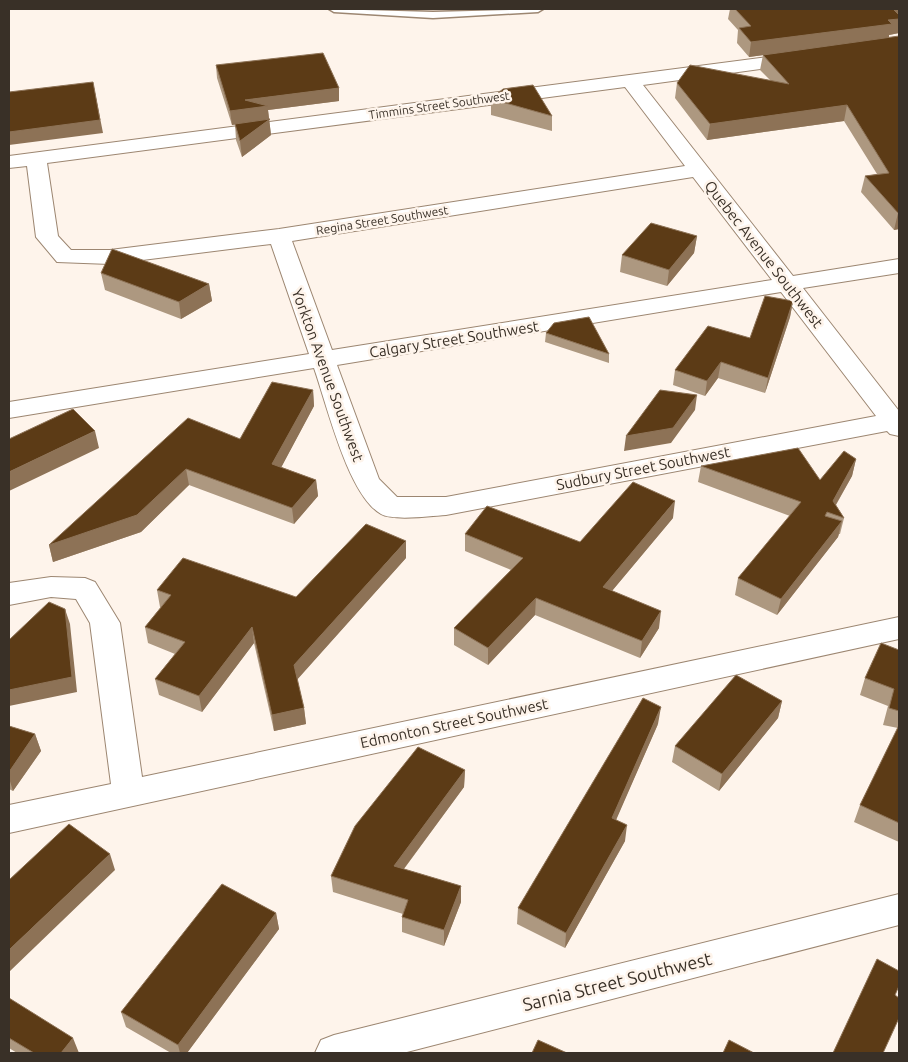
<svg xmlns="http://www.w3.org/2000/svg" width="908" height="1062" font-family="Ubuntu,sans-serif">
<rect width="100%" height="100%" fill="#fef4eb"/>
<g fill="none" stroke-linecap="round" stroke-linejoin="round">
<g stroke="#9c8671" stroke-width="3">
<path id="service" d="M329,9L433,12L543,9L538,12L433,18L334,12Z"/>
</g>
<g stroke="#9c8671" stroke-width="2">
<path id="minor" d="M798,53L805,55L807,59L805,63L643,85L793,276L899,259V273L803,288L899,411V436L890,434L887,431L446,515C431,516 393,521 381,514C348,495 327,405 314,368L9,418V402L309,354L271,244L110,264L57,262L36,237L27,166L9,168V156ZM625,87L685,166L279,229L110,250H71L58,236L47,163ZM693,177L772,280L332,350L292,241ZM781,292L876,416L446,497H397L379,479L337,365Z
M51,577L85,578L95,582L120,623L142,777L899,617V639L9,833V805L111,784L90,623L76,599L51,597L9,605V583Z
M899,894V925L403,1053H315L321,1040L334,1035Z"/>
</g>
<use href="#service" fill="#fff" fill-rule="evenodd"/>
<use href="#minor" fill="#fff" fill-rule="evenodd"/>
</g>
<path fill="#ad9880" d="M730,9H899V33L889,35V37L899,229L894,230L861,192L865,176L877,174L844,121L707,140L675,98L677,83L770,80L760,70L763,55L749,57L737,43L738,30L728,19Z
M216,65L339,88V101L268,110L271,135L242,157L236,140L235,124L232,125L217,78Z
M491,99L552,116V131L491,115Z
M697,236L694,253L667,286L620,272L622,255Z
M101,273L209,284L212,301L181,319L105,290Z
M793,301L790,317L765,393L718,378L705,396L673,385L675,370L750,338Z
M546,333L609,354V363L545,342Z
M313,390L314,406L281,467L316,480L318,496L294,524L189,485L141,532L53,562L49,545L240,439Z
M856,459L852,476L836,505L844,518L840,534H839L838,537L777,615L735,595L738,578L790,516L698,482L701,466L820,480Z
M673,518L612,591L659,628L640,658L535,615L488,665L454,645V628L511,570L465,551V534L580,542Z
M406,558L297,679L304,708L306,724L274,731L254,643L202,712L159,695L155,679L175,654L148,643L145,627L161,607H160L157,590L296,597Z
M899,650V842L854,822L860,805L898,728L883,725L888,706L860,695L865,678Z
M782,701L778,718L719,791L672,762L675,746Z
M658,724L616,819L625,841L565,948L517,924L518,908Z
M9,726L35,734L41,751L13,791L9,789Z
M465,770L464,787L404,869L461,886V902L444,946L402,932V917L403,914L333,892L331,876Z
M276,913L279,929L187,1053H171L126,1027L121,1012Z
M9,998L79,1053H17L9,1048Z"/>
<path fill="#8d7256" d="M893,9H899V33L889,35V38L749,57L751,42Z
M93,82L103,133L9,145V132Z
M339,88V101L268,110L271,135L242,157L240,141L269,120L232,125L230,111L245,100Z
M847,105L844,121L707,140L710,124Z
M898,213H899V229L894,230Z
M697,236L694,253L667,286L669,270Z
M209,284L212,301L181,319L179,302Z
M793,301L790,317L765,393L768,378Z
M721,362L718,378L705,396L707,381Z
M313,390L314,406L274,481L272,464Z
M697,395L695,410L671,443L624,451L626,436Z
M95,431L99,448L9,491V472Z
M856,459L852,476L831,513L833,501Z
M186,469L189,485L141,532L53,562L49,545Z
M316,480L318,496L294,524L292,508Z
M675,501L673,518L601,604L603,587Z
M842,521L838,537L777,615L781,599Z
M406,541V558L296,681L294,665Z
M536,598L535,615L488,665V648Z
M65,609L70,624L77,692L9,706V690Z
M661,611L659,628L640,658L642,641Z
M252,627L254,643L202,712L199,696Z
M782,701L778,718L719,791L722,774Z
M661,707L658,724L610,834L612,818Z
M304,708L306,724L274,731L272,715Z
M35,734L41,751L13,791L9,778V772Z
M465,770L464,787L394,882V866Z
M627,825L625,841L565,948L566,933Z
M110,854L115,870L9,972V950Z
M461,886V902L444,946V930Z
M276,913L279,929L187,1053H180L178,1045Z
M73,1038L79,1053H61Z"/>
<path fill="#5c3b16" stroke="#8d7256" d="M735,9H893L899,15V19L888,20L892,24L751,42L739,28L751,26Z
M899,36V213H898L865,176L889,173L847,105L710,124L677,83L690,65L789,84L763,55Z
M323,53L339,88L245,100L268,106L230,111L216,65Z
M93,82L100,120L9,132V92Z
M533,85L552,116L491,99L503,89Z
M270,119L240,141L235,124Z
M651,223L697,236L669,270L622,255Z
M112,249L209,284L179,302L101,273Z
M765,296L793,301L768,378L721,362L707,381L675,370L708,326L750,338Z
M589,317L609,354L546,333L554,323Z
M272,382L313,390L272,464L316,480L292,508L186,469L137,515L49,545L188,418L240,439Z
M660,390L697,395L673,428L626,436Z
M73,409L95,431L9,472V439Z
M798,448L820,480L844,451L856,459L833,501L844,518L827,512L825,516L842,521L781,599L738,578L801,502L701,466Z
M633,482L675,501L603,587L661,611L642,641L536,598L488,648L454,628L523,558L465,534L487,506L580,542Z
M366,524L406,541L294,665L304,708L272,715L252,627L199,696L155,679L185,642L145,627L171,595L157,590L183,558L296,597Z
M49,602L65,609L72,677L9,690V640Z
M881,643L899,650V711L889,708L894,689L865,678Z
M736,675L782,701L722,774L675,746Z
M643,698L661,707L612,818L627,825L566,933L518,908Z
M899,725V823L860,805Z
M9,726L35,734L9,772Z
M418,747L465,770L394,866L461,886L444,930L402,917L408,900L331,876L355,826Z
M69,824L110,854L9,950V880Z
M222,884L276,913L178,1045L121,1012Z
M877,959L899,971V986L895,995L899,998V1018L883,1053H833Z
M9,998L73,1038L61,1053H34L9,1038Z
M538,1040L567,1053H532Z
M729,1040L754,1053H723Z"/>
<g text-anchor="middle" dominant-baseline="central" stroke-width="5" stroke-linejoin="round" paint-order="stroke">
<g font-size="12" fill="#393027" stroke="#fef4eb">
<text transform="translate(439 105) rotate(-8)">Timmins Street Southwest</text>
<text transform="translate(382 220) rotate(-9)">Regina Street Southwest</text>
</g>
<g font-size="15" fill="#393027" stroke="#fef4eb">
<text transform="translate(764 254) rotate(52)">Quebec Avenue Southwest</text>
<text transform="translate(454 339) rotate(-9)">Calgary Street Southwest</text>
<text transform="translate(328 375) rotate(70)">Yorkton Avenue Southwest</text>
<text transform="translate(643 468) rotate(-11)">Sudbury Street Southwest</text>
<text transform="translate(454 723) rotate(-12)">Edmonton Street Southwest</text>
</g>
<g font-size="18" fill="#393027" stroke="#fef4eb">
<text transform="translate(617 981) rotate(-14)">Sarnia Street Southwest</text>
</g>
</g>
<rect width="908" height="1062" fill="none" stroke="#393027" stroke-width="20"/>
</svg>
